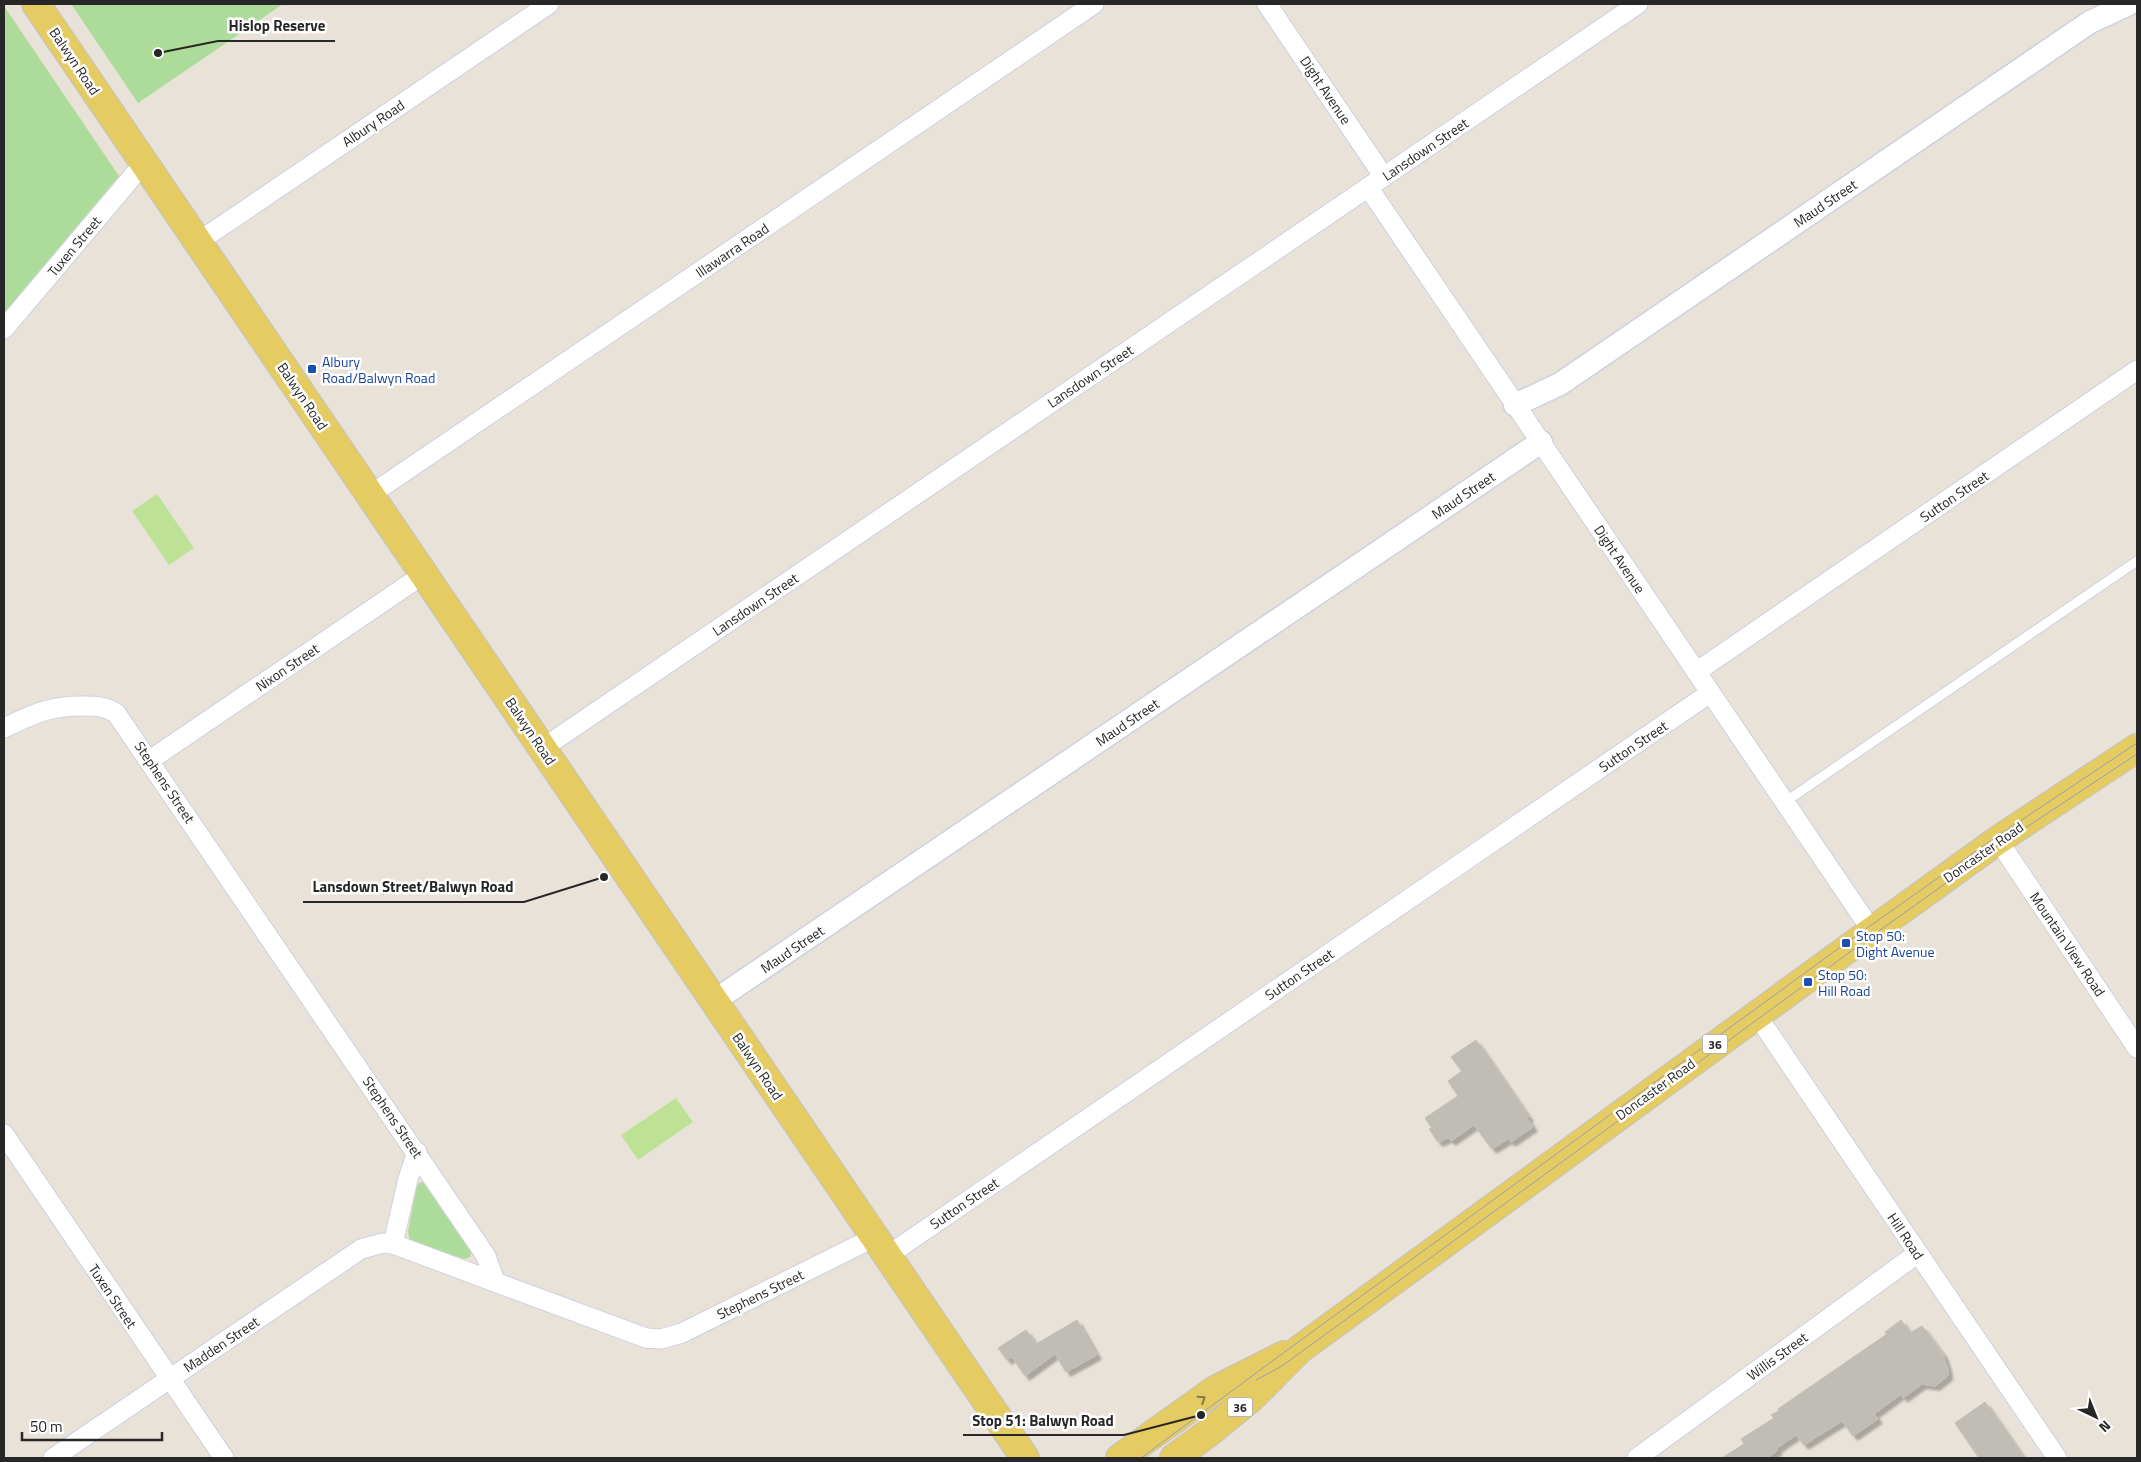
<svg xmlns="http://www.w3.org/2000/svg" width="2141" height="1462" font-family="'Titillium Web',sans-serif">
<defs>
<filter id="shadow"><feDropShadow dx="4.5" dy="4.5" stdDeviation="1" flood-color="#0004"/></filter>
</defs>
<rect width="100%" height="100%" fill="#e8e2d9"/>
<path fill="#addb99" d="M71,4H283L138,103Z
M4,6L119,176L4,313Z
M425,1182L472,1250L470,1257L464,1259L410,1240L408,1232L416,1189L419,1183Z"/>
<path fill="#bee295" d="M157,494L194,548L169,565L132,511Z
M676,1098L693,1122L638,1160L621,1135Z"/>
<path fill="#c0bcb6" stroke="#c3beb3" filter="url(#shadow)" d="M1476,1040L1529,1117L1527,1118L1533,1127L1511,1142L1508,1139L1492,1149L1474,1125L1451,1141L1448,1138L1438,1142L1429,1129L1432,1128L1425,1118L1458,1096L1448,1081L1462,1071L1451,1057Z
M1077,1320L1097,1355L1066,1372L1055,1354L1025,1376L1012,1357L1007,1360L998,1348L1026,1330L1036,1344Z
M1901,1320L1910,1333L1922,1326L1943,1354L1948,1370V1376L1935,1386L1922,1384L1903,1398L1901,1394L1874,1414L1878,1419L1853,1436L1842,1421L1804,1445L1796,1435L1777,1448V1451L1767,1458H1722L1744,1444L1741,1439L1774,1418L1771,1415L1779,1411L1778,1409L1887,1334L1885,1332Z
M1985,1402L2024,1458H1979L1955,1423Z"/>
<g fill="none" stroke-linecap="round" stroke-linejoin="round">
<g stroke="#ced1df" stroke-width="11">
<path id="service" d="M1785,802L2137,561"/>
</g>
<g stroke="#ced1df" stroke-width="21">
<path id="minor" d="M1267,4L1384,177
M1368,187L1872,931
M198,242L549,4
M4,329L144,163
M370,495L1094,4
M1696,672L2137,370
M4,728C33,714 49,706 82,706C95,706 105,706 116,713L486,1256L495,1282L646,1338L661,1339L682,1333L875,1237
M543,748L1638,4
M150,760L424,574
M1998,840L2137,1048
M1756,1014L2057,1458
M4,1134L224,1458
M393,1244L408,1179L417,1152
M887,1256L1710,693
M53,1458L361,1249L383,1243L393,1244L495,1282
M1637,1458L1918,1253"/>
</g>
<g stroke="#ced1df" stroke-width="25">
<path id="tertiary" d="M1515,405L1560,384L2090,22L2129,4
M714,1001L1541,442"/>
</g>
<g stroke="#c3c3c3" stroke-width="30">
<path id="primary" d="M36,4L1025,1458
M1120,1458L1215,1390L1284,1355
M1174,1458L1211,1431L1251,1398L1300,1349L1872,931L1998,840L2137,748"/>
</g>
<use href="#service" stroke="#fff" stroke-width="9"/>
<use href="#minor" stroke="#fff" stroke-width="19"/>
<use href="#tertiary" stroke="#fff" stroke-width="22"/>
<use href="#primary" stroke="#e4cb62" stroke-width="28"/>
<path stroke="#9c9eb0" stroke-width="1" d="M1256,1380L1282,1366L1876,933L2001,844L2137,754
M1141,1458L1290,1348L1846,943L1996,837L2137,743"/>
</g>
<defs><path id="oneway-chevron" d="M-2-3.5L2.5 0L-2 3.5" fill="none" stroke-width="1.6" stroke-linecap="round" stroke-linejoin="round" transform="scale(1.25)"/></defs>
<use stroke="#867944" href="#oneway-chevron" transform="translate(1202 1399) rotate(-33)"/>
<g fill="#1a4fb4" stroke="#fff" stroke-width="2">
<rect x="307" y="364" width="10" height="10" rx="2.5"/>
<rect x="1841" y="938" width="10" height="10" rx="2.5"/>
<rect x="1803" y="977" width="10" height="10" rx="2.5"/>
</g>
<g text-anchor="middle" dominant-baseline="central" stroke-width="5" stroke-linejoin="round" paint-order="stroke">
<g fill="#fff" stroke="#686868" stroke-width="1">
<rect x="1702.5" y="1034.5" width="25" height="19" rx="4"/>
<rect x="1227.5" y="1397.5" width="25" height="19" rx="4"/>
</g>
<g font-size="12" font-weight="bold" fill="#272727">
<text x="1715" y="1044">36</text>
<text x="1240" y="1407">36</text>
</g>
<g font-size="14" fill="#272727" stroke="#fff">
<text transform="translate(75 61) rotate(56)">Balwyn Road</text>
<text transform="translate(1326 90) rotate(56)">Dight Avenue</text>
<text transform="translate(373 123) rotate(-34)">Albury Road</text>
<text transform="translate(1425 149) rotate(-34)">Lansdown Street</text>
<text transform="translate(1825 203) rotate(-34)">Maud Street</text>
<text transform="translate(74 246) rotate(-50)">Tuxen Street</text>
<text transform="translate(732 250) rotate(-34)">Illawarra Road</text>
<text transform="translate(1090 376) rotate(-34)">Lansdown Street</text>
<text transform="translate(303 396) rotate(56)">Balwyn Road</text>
<text transform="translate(1463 495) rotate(-34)">Maud Street</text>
<text transform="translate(1954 496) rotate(-34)">Sutton Street</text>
<text transform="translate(1620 559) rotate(56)">Dight Avenue</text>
<text transform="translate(755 604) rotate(-34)">Lansdown Street</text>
<text transform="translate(287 667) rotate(-34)">Nixon Street</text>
<text transform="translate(1127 722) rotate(-34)">Maud Street</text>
<text transform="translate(531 731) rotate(56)">Balwyn Road</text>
<text transform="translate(1633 746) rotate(-34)">Sutton Street</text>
<text transform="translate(165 782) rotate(56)">Stephens Street</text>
<text transform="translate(1983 852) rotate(-35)">Doncaster Road</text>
<text transform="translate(2068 944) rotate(56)">Mountain View Road</text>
<text transform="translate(792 949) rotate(-34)">Maud Street</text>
<text transform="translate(1299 974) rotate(-34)">Sutton Street</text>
<text transform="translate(758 1066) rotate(56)">Balwyn Road</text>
<text transform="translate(1655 1089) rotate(-36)">Doncaster Road</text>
<text transform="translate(393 1117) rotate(56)">Stephens Street</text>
<text transform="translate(964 1203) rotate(-34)">Sutton Street</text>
<text transform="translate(1906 1236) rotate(56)">Hill Road</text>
<text transform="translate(760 1294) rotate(-26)">Stephens Street</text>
<text transform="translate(113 1296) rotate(56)">Tuxen Street</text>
<text transform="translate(221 1344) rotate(-34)">Madden Street</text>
<text transform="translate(1777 1356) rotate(-36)">Willis Street</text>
</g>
<g font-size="14" fill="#164399" stroke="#fff" text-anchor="start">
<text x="322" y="361">Albury<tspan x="322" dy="16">Road/Balwyn Road</tspan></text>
<text x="1856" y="935">Stop 50:<tspan x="1856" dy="16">Dight Avenue</tspan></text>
<text x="1818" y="974">Stop 50:<tspan x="1818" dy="16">Hill Road</tspan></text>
</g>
</g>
<path fill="none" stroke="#272727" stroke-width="2" d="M158 53L218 41H335M604 877L524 902H303M1201 1415L1124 1435H963"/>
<g fill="#272727" stroke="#fff" stroke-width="2">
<circle cx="158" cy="53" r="5"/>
<circle cx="604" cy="877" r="5"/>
<circle cx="1201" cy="1415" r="5"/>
</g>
<g font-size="15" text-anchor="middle" font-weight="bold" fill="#272727" stroke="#fff" stroke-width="5" stroke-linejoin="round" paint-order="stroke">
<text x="277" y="31">Hislop Reserve</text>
<text x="413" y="892">Lansdown Street/Balwyn Road</text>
<text x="1043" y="1426">Stop 51: Balwyn Road</text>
</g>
<rect width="2141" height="1462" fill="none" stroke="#272727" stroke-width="10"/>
<g transform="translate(2096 1417) rotate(137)" stroke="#ffffff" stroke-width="4" paint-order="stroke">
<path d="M0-4L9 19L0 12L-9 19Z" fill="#272727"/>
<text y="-8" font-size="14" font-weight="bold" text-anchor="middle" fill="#272727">N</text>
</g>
<path d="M22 1432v8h140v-8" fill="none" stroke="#272727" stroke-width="2.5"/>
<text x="30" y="1432" font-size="15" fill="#272727" stroke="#ffffff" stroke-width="4" paint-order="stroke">50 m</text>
</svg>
